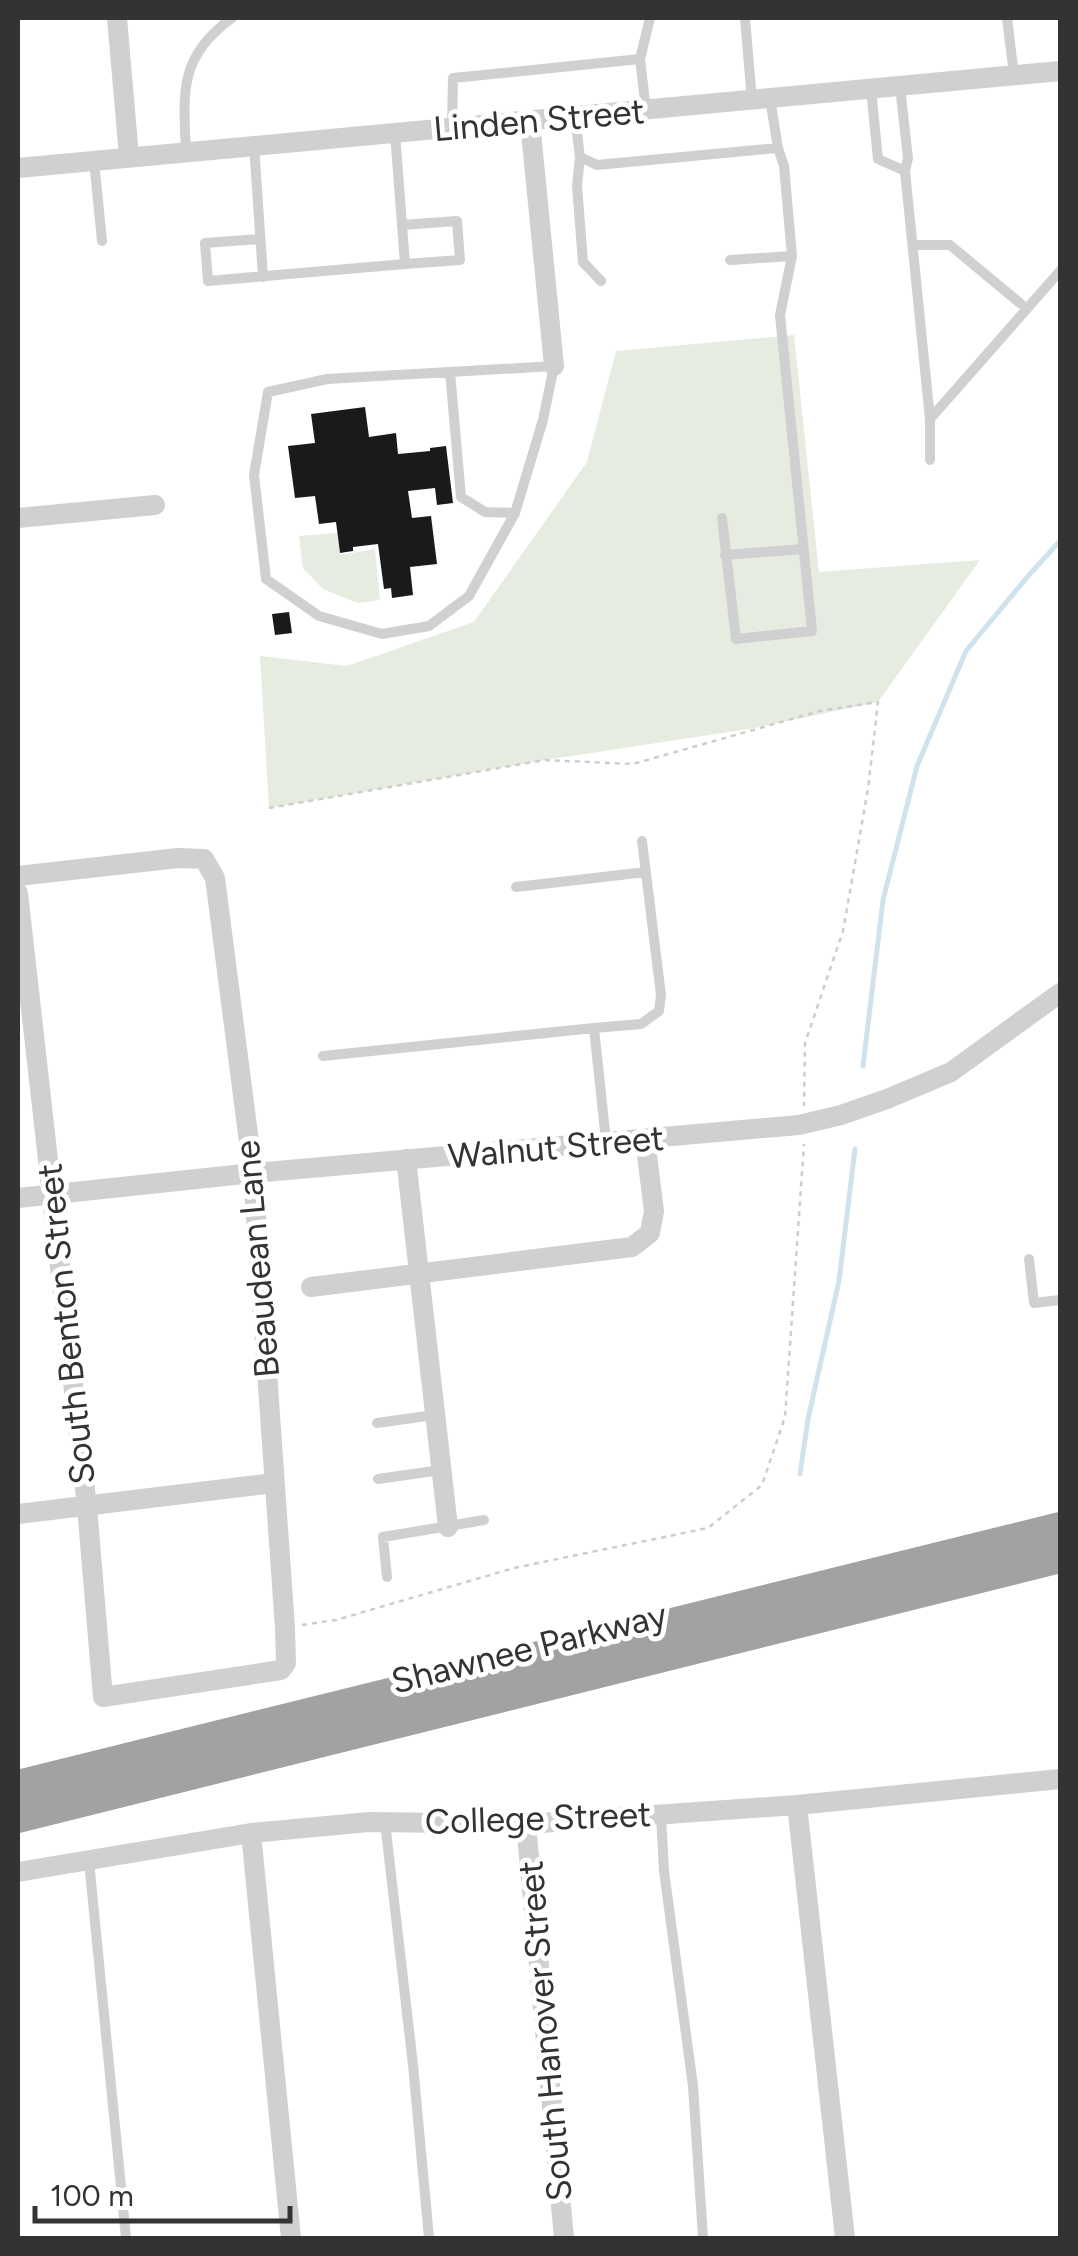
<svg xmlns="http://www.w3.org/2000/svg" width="1078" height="2256" font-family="Figtree,sans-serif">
<rect width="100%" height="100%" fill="#fff"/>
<path fill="#e6ecdf" d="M794,335L819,572L980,560L878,702L749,729L545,760L269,808L260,656L347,666L474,622L587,462L616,351Z
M337,533L340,555L375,549L380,600L358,603L323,589L303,568L299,536Z"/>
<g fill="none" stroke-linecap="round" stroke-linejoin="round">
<path stroke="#cfe2ee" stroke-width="5" d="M863,1066L883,900L917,766L966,651L1029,575L1060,541
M800,1474L808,1419L839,1281L855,1149"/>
</g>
<path fill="#1a1a1a" d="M365,407L369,437L396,433L398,454L430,451V448L446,446L453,503L437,505L435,488L408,491L412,518L431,516L437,564L410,567L413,595L392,598L391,588L384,589L378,544L353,547V551L340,553L336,522L319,524L315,496L295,498L288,446L315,443L311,414Z
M289,612L292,633L275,635L272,614Z"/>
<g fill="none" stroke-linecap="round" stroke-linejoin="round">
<path stroke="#cdcdcd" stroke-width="2.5" stroke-dasharray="5 5" stroke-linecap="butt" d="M269,808L545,760L633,764L820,711L878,702L868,789L843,931L805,1043L804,1106
M302,1625L336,1620L514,1568L708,1528L762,1485L785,1417L804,1144"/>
<path stroke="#d0d0d0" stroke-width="10" d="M745,18L752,101
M1007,18L1014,75
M640,59L650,18
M900,87L908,158L905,171L930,419V460
M871,89L878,159L905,171
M575,117L580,157L597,165L778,148L770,99
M452,127L453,78L640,59L646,110
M395,133L405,264L460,260L457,221L402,225
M254,145L263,277
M186,151C183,92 179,56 232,18
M580,157L577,186L583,262L601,281
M94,161L102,241
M260,239L205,243L208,281L405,264
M913,245H950L1027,309
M730,260L792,256
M554,366L543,420L515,513L469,596L429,626L382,634L319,616L266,579L254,475L268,392L327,379Z
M450,372L461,497L485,512L515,513
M930,419L1060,271
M722,518L736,639L812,631L780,315L792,256L784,166L778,148
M725,555L803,549
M516,887L646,872
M594,1028L641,1024L659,1011L661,995L642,841
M323,1056L594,1028L606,1141
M1029,1259L1034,1303L1060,1300
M377,1423L434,1415
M378,1479L441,1470
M387,1577L383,1537L484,1520
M661,1815L664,1871L693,2086L703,2238
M385,1822L413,2065L429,2238
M89,1861L126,2238"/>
<path stroke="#d0d0d0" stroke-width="20" d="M117,18L129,156
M530,122L554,366
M18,168L1060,71
M18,518L155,505
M18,876L178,858L204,859L215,878L253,1173L285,1628L286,1663L281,1670L103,1697L87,1507L18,893
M406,1159L448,1527
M18,1198L253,1173L799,1125L841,1115L887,1099L951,1072L1060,993
M311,1287L632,1247L650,1233L654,1211L645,1139
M18,1514L274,1483
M797,1805L845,2238
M526,1824L564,2238
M251,1833L291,2238
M18,1872L251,1833L369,1822L526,1824L797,1805L1060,1779"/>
<path stroke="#a2a2a2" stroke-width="32" d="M18,1786L1060,1528
M18,1817L1060,1557"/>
</g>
<g text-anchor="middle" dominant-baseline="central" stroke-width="10" stroke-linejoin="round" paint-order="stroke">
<g font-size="35" fill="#333" stroke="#fff">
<text transform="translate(539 120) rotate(-5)">Linden Street</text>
<text transform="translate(556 1147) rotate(-5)">Walnut Street</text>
<text transform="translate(257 1259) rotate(-95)">Beaudean Lane</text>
<text transform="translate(66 1324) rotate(-96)">South Benton Street</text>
<text transform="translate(529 1648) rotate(-14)">Shawnee Parkway</text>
<text transform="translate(538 1818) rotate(-2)">College Street</text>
<text transform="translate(545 2031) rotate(-95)">South Hanover Street</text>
</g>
</g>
<rect width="1078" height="2256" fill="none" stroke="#333333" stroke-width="40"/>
<path d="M35 2206v15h255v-15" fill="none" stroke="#333333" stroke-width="5"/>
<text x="50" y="2206" font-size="30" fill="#333333" stroke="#ffffff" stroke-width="8" paint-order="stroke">100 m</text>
</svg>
